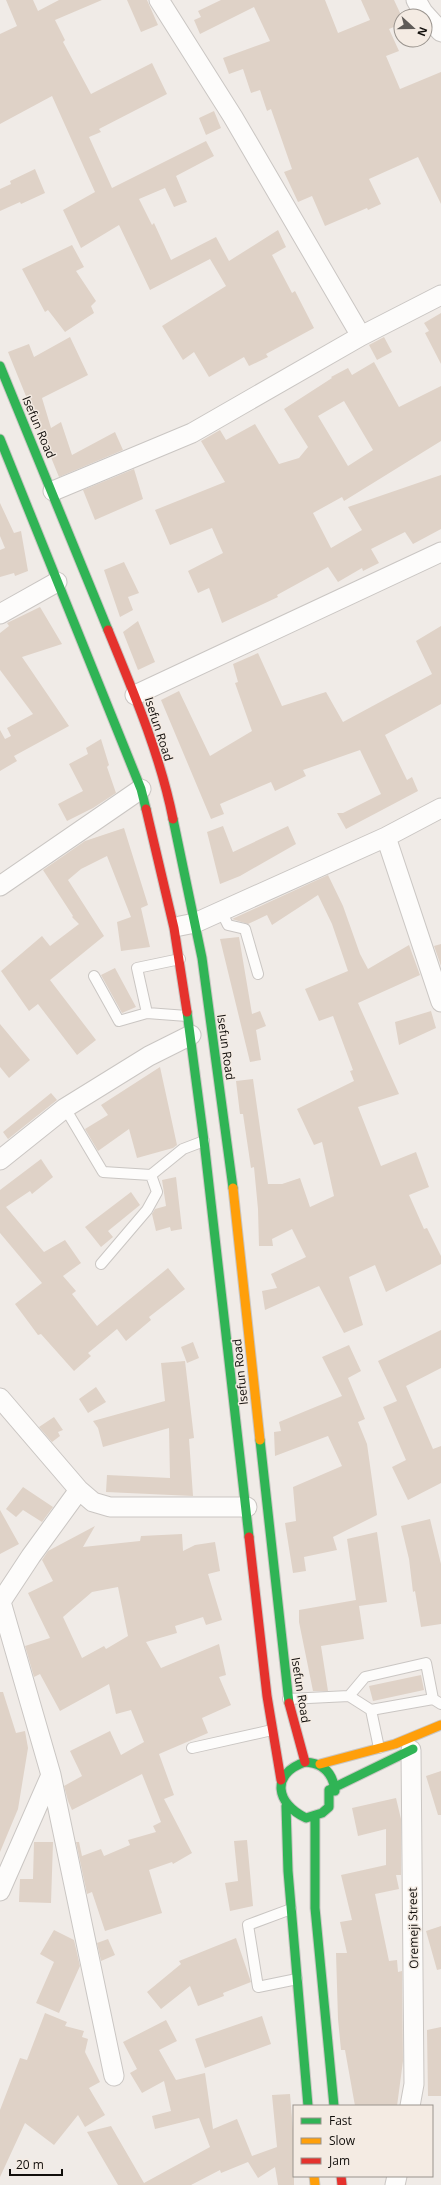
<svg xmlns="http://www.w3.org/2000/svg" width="441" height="2185" font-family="'Open Sans',sans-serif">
<rect width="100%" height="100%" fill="#f0ebe7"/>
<path fill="#dfd2c7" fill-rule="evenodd" d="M6,0H33L38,11L59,0H102L55,20L65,40L63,42L91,94L152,63L167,94L99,129L101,132L89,137L112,188L206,141L214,156L176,176L187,202L174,207L165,188L139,199L152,225L154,223L171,260L216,237L229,261L278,230L286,247L272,255L292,293L295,291L314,328L266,354L268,357L249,366L244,357L209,377L194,352L183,360L162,326L226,286L210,259L150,290L119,225L81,248L63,210L95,192L52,96L0,124V34L17,26Z
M127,0H147L158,25L141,32Z
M221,0H325L338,33L370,20L361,0H394L401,15V24L389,29L399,51L386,56L400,89L441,72V204L418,157L369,179L381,204L368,210L367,208L325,226L312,196L298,202L284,172L292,169L271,109L267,111L260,90L251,93L243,69L229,74L223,58L270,41L254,7L200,34L194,20L201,17L198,11Z
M214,111L221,128L206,135L199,118Z
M35,169L45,193L21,204L20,202L0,211V189L11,184L10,181Z
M72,245L84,267L76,271L96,301L91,306L94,313L65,332L48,310L45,312L22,269Z
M441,313V364L425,333L429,331L424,323Z
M70,337L88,375L42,398L51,428L61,422L72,455L115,432L123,450L59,477L8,352L29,344L34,357Z
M384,337L392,352L377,360L369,345Z
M374,362L399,407L441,386V441L344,501L342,497L313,513L331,548L362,530L348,507L441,475V529L413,544L405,532L371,549L379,563L363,571L362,568L338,582L328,567L277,595L278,597L222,623L209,588L198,593L188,571L223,553L212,528L170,545L155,510L225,482L201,441L220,430L226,440L255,424L279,464L299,458L308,447L284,409L332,378L331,377L348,368L352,375ZM344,401L373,450L348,466L318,416Z
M134,469L143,499L95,520L83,490Z
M0,503L14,533L21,531L28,571L15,576L14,573L0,577V550L5,548L0,536Z
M124,562L139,593L128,597L133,610L120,617L104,570Z
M40,607L62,644L22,657L69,726L14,756L17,761L0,771V730L5,739L11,736L7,728L33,714L0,670V633L9,626L7,623Z
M138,621L155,662L138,670L123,632Z
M441,626V704L385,735L407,780L412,777L418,791L346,829L337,813H343L381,794L360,750L303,770L306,776L275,791L271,782L220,804L224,814L211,819L161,700L179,691L210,756L252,731L235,683L238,682L233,664L258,653L282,706L326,692L343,722L432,674L416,641Z
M101,739L109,765L107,767L116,793L93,808L67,821L58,804L83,791L69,764L88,754L86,748Z
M223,826L233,852L288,826L296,844L240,876L220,884L207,832Z
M124,828L148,905L141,908L150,947L121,951L117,922L131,917L107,856L81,869L68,880L104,936L50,980L96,1040L77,1055L38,1004L29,1011L1,971L42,936L50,946L79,924L72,917L73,916L43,870L85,841Z
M328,875L343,906L360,954L368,969L409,945L420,975L358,1003L399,1094L358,1107L381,1166L416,1152L429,1187L409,1195L424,1229L427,1228L441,1256V1264L386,1292L375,1265L349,1277L363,1325L344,1333L319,1286L265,1310L262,1291L277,1288L271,1274L306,1257L292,1229L272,1239L273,1246H259L258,1209L254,1167L251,1168L243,1114H240L236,1081L253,1079L268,1184H282L300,1178L310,1207L334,1196L322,1142L314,1145L297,1109L354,1081L350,1071L353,1070L333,1016L319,1021L305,989L348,971L332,924L318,895L272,925L267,915L248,924L232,919Z
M239,937L252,1014L260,1011L266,1026L256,1030L261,1060L250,1062L220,939Z
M441,944V966L434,946Z
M115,968L136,1007L122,1013L101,975Z
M431,1011L436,1028L399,1045L395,1022Z
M0,1024L30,1060L9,1078L0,1067Z
M160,1067L177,1145L173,1148L137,1158L129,1129L98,1151L85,1129L108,1115L101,1105Z
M51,1093L57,1100L8,1139L3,1132Z
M41,1159L53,1177L32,1194L30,1191L6,1207L44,1252L65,1240L81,1263L63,1276L76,1291L72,1294L97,1326L168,1268L185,1289L149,1317L151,1320L126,1341L117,1329L88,1353L91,1356L74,1371L41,1334L38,1335L15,1304L42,1283L0,1233V1190Z
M176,1177L182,1229L171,1231L170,1227L156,1231L152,1214L155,1209L166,1206L162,1180Z
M131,1192L140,1205L108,1231L113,1237L101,1247L85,1227Z
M441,1330V1368L406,1386L433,1449L441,1446V1483L408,1500L392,1467L406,1460L383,1407L397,1401L378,1361Z
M193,1342L199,1358L187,1363L181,1347Z
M349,1345L361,1371L348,1378L365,1419L358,1422L367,1444L377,1515L333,1537L337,1550L304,1557L306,1571L293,1573L285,1523L296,1521L293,1487L342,1466L328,1436L275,1456L274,1432L281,1431L279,1422L342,1396L322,1357Z
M185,1361L194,1438L189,1439L193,1496L106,1492L107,1475L170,1478L169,1428L103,1447L98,1428L93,1421L165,1401L161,1363Z
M96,1387L106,1402L88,1413L79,1399Z
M54,1417L63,1430L58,1432L60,1436L52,1442L39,1427Z
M23,1487L53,1507L42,1522L23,1510L16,1517L6,1509Z
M0,1510L19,1544L0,1554Z
M430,1519L441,1564V1624L421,1627L415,1591L413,1592L409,1559L401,1526Z
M95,1526L83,1547L140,1541L141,1536L182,1534L183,1551L195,1545L215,1542L220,1571L208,1574L222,1620L206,1625L203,1617L175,1626L177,1633L146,1642L161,1668L219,1644L226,1675L219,1677L231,1705L202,1718L208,1733L159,1754L174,1795L164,1799L192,1853L173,1864L172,1862L149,1870L162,1913L105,1931L92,1892L87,1894L76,1842H79L82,1856L101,1849L104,1856L130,1845L128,1840L156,1832L153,1826L161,1822L142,1774L72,1810L68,1801L64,1786L82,1776L70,1751L110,1731L121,1755L144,1742L131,1710L116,1714L109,1684L60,1711L40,1674L34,1677L25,1646L50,1638L28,1593L53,1581L42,1560L48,1551ZM118,1587L128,1636L106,1649L104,1646L82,1658L63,1617L92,1592Z
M377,1532L387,1602L359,1606L364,1639L321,1646L328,1691H313L299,1622V1610L356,1600L347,1539Z
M421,1675L424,1690L373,1701L369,1686Z
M0,1692H3L16,1733L25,1731L28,1748L18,1809L0,1852Z
M441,1771V1815H438L426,1776Z
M396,1798L401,1819V1875H396L399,1889L375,1894L389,1961L397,1960L398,1972L402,1971L403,2061L397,2106H355L345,2050H341L338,2019L336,1953H347L340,1922L352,1920L341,1875L386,1865V1829L358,1836L352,1808Z
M247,1840L253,1906L230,1911L225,1883L238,1881L234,1841Z
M34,1842H53L51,1903L19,1902L20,1879H33Z
M441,1926V1969L437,1970L426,1931Z
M54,1930L74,1940L80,1966L59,2013L36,2003L54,1962L40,1954Z
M236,1938L251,1982L223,1993L224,1996L198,2006L190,1986L161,2009L147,1992L181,1964L179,1961Z
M108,1939L115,1955L101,1961L97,1943Z
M45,2013L67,2022L65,2026L84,2031L82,2037L88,2039L85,2052L100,2082L89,2088L105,2115L85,2127L78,2115L54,2145L25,2123L0,2177V2110L20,2058L27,2060Z
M262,2016L271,2044L205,2068L195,2039Z
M166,2020L177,2041L159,2050L176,2080L205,2073L213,2129L237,2119L252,2156L277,2147L272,2095L290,2094L294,2142V2185H278L275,2167L258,2178L248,2162L221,2173L220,2170L191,2185H118L87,2132L111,2126L144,2183L210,2147L199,2118L155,2129L152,2116L171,2111L164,2081L142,2093L130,2073L137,2069L123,2042Z
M441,2027V2096H428L427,2030Z"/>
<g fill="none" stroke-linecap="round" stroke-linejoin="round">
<g stroke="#cac6c3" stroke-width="12">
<path id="lane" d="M221,911L228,925L245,929L258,974
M94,976L119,1021L147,1013L187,1016
M147,1013L137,968L180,959
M65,1108L103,1172L151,1175L157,1192L147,1210L101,1264
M151,1175L183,1149L204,1141
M349,1696L365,1677L426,1663L433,1699
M288,1699L349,1696L371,1710L433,1699L441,1704
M371,1710L379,1748
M192,1748L272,1730
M291,1909L248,1925L258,1987L297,1979"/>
</g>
<g stroke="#cac6c3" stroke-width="21">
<path id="street" d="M159,0L233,117L361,336
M416,0L423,12L441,32
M53,491L192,433L361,336L441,295
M0,614L57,582
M135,695L441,552
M386,837L441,1002
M0,886L141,789
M180,926L195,923L386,837L441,808
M0,1160L65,1108L149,1056L191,1035
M0,1398L79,1490L93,1502L110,1507H247
M1,1602L51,1775L114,2076
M0,1603L31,1556L79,1490
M0,1891L51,1775
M410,2106L414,2084L411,1750
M395,2185L397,2176"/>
</g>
<g stroke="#cac6c3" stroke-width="11">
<path id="fast" d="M0,366L108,630
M0,439L141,789L146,809
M173,819L202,958L233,1188
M187,1012L204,1141L249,1537
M260,1440L289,1703
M305,1762C323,1763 333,1773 335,1791L329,1790V1807L322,1813L306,1818C276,1804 270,1774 305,1762Z
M329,1790L413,1749
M286,1806L288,1871L308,2106
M315,1816V1908L334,2106"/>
</g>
<g stroke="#cac6c3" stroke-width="11">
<path id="slow" d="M233,1188L260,1440
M320,1764L395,1744L441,1725
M314,2176L315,2185"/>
</g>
<g stroke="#cac6c3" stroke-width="11">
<path id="jam" d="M108,630C133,691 160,754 173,819
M146,809L174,928L187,1012
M249,1537L267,1696L281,1780
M289,1703L305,1762
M341,2176L342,2185"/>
</g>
<use href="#lane" stroke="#fdfcfb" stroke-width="10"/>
<use href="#street" stroke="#fdfcfb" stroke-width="19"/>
<use href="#fast" stroke="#30b455" stroke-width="9"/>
<use href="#slow" stroke="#ff9f0a" stroke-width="9"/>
<use href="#jam" stroke="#e5322d" stroke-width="9"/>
</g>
<g text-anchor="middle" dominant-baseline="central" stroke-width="3" stroke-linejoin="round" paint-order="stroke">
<g font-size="12" fill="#110e0b" stroke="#f4ebe3">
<text transform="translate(39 427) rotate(67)">Isefun Road</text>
<text transform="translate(159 729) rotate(72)">Isefun Road</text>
<text transform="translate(226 1047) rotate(82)">Isefun Road</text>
<text transform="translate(240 1372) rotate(-96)">Isefun Road</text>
<text transform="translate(301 1690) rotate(81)">Isefun Road</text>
<text transform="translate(413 1928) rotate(-91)">Oremeji Street</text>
</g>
</g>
<rect x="293" y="2105" width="140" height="72" fill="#f4ebe3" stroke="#99938d"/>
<rect x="301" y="2118" width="20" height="6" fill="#30b455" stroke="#99938d"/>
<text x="329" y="2125" font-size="12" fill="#110e0b">Fast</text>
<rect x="301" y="2138" width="20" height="6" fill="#ff9f0a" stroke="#99938d"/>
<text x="329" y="2145" font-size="12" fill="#110e0b">Slow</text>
<rect x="301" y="2158" width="20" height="6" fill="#e5322d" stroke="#99938d"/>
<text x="329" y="2165" font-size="12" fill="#110e0b">Jam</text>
<g transform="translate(413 28) rotate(111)"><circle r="19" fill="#f4ebe3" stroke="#99938d"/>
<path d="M0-3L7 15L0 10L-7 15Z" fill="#5f5b58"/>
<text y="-6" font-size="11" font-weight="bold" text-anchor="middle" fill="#110e0b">N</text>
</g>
<path d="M10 2169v6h52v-6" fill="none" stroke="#110e0b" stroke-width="2"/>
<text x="16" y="2169" font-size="12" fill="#110e0b" stroke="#f4ebe3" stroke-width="3" paint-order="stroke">20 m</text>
</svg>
